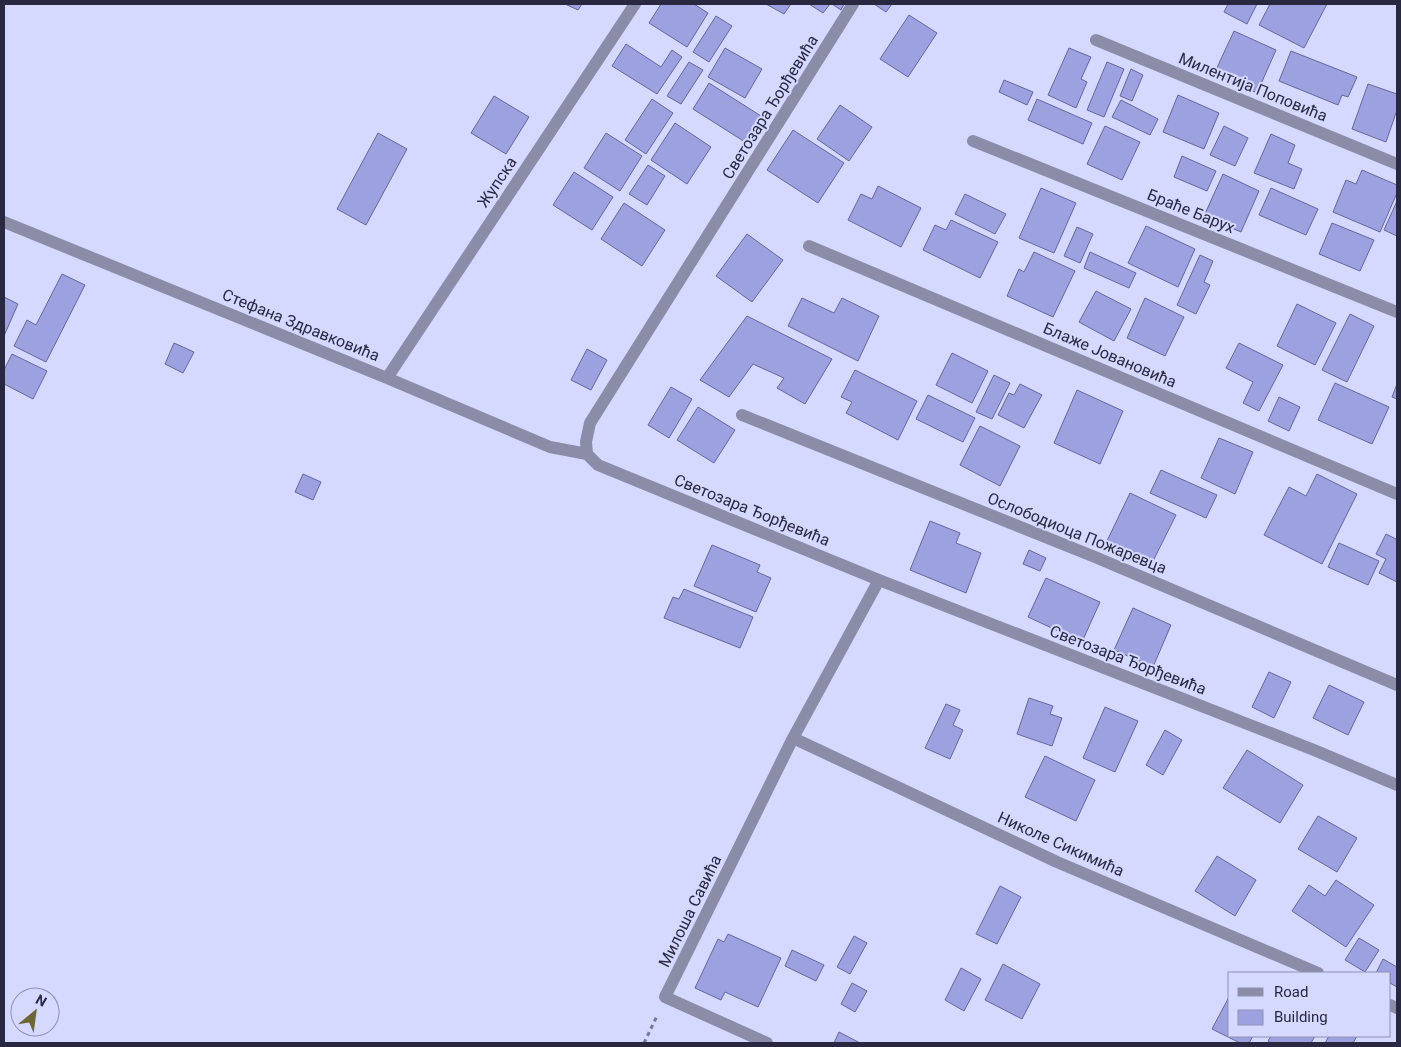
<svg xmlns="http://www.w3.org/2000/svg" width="1401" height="1047" font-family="Roboto,sans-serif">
<rect width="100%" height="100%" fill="#d5d8ff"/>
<path fill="#9ea1df" stroke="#65669f" d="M565,4H582L578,10Z
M661,4H694L708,13L687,47L649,23Z
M766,4H791L784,14Z
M809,4H830L823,13Z
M832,4H844L841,10Z
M874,4H892L886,12Z
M1228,4H1257L1247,24L1224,12Z
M1270,4H1327L1304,48L1259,25Z
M909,15L937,33L908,77L880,59Z
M716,16L732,26L709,62L693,52Z
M1234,31L1276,50L1257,93L1214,74Z
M626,44L661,67L672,50L682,57L657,94L612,66Z
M725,48L762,69L745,98L708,77Z
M1069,48L1091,57L1081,79L1087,82L1076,108L1048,95Z
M1291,51L1357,77L1348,97L1342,95L1338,105L1279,81Z
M689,62L703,70L681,104L667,96Z
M1107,62L1124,69L1104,117L1087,110Z
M1131,69L1143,75L1132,101L1120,96Z
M1004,80L1033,92L1027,105L999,92Z
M709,83L761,116L745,142L693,109Z
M1368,84L1397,94V110L1386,142L1352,129Z
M1178,95L1219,113L1204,149L1163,132Z
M494,96L529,117L506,154L471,133Z
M652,99L673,113L646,154L625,140Z
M1037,99L1092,123L1083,144L1028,120Z
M1121,100L1158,119L1150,135L1112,117Z
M840,105L872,127L849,161L817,139Z
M675,123L711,147L687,184L651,160Z
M1105,126L1140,142L1122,180L1087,164Z
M1224,126L1248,138L1235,166L1210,155Z
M793,130L844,163L818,203L767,170Z
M378,133L407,149L366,225L337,209Z
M606,133L642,156L620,191L584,168Z
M1271,134L1295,145L1288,163L1302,169L1294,189L1254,173Z
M1182,156L1216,171L1207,191L1174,177Z
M648,165L665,176L647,205L629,194Z
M1362,170L1397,185V193L1380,232L1333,212L1346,180L1356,184Z
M574,172L613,197L592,230L553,205Z
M1223,174L1259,191L1241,232L1204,216Z
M878,186L921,208L901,247L848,220L861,194L872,199Z
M1041,188L1076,203L1054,253L1019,238Z
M1271,188L1318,209L1306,235L1259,215Z
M965,194L1006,214L995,234L955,214Z
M1397,201V236L1384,230Z
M624,203L665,230L642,266L601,239Z
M951,220L998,242L980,278L923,250L935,225L946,230Z
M1332,223L1374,240L1360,271L1319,254Z
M1146,226L1195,249L1178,287L1128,263Z
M1077,227L1093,234L1080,263L1064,256Z
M747,234L783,260L752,302L716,276Z
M1034,252L1075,271L1053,317L1007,296L1019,269L1024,272Z
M1090,252L1136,273L1129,288L1084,268Z
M1200,255L1213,261L1204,282L1210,285L1196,314L1177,305Z
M62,274L85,285L46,362L14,346L27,320L36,325Z
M1096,291L1131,309L1114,341L1079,322Z
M4,297L18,304L4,336Z
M802,298L834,313L842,298L879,316L858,361L788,326Z
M1145,298L1184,317L1165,356L1127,338Z
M1297,304L1336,323L1315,365L1277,346Z
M1350,314L1374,326L1347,382L1322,370Z
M747,316L832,359L805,404L777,388L784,378L753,364L729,397L700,380Z
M174,343L194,352L183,373L165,364Z
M1239,343L1283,365L1259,411L1243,403L1253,382L1226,368Z
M587,349L607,360L591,390L571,380Z
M952,353L988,371L972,403L936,385Z
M12,354L47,371L33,399L4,384V370Z
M855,370L917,401L898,440L846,413L852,402L841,397Z
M994,375L1010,383L992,419L976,412Z
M1335,383L1389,407L1372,444L1318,420Z
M1020,384L1042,395L1024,428L998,415L1009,393L1014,395Z
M1397,384V399L1392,397Z
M671,387L692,399L669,438L648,425Z
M1077,390L1123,411L1100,464L1054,443Z
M928,395L975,418L963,442L916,419Z
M1279,397L1300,407L1289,431L1268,421Z
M698,407L735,430L714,463L677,440Z
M980,426L1020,446L1000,486L960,465Z
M1219,438L1253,452L1235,494L1201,478Z
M1161,470L1217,495L1206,518L1150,493Z
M303,474L321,482L313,500L295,492Z
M1317,474L1357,494L1322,564L1264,535L1289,487L1306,496Z
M1130,493L1176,515L1151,565L1106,543Z
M930,521L960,533L956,543L981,553L966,593L910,570Z
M1386,534L1396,539L1397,537V582L1379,573L1386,559L1376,554Z
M1339,543L1379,561L1368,585L1328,567Z
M712,545L760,565L757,572L771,578L756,612L694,586Z
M1029,550L1046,558L1040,571L1023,564Z
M1046,578L1100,602L1082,642L1028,617Z
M684,589L753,617L740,648L664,618L673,597L679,599Z
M1133,608L1171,625L1153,667L1114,650Z
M1269,672L1291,682L1274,718L1252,707Z
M1329,685L1364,702L1348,735L1313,718Z
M1029,698L1053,706L1050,714L1062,718L1052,746L1017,734Z
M946,704L960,710L953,725L963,730L950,759L925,748Z
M1105,707L1138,721L1115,772L1083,758Z
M1165,730L1182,740L1163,775L1146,765Z
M1247,750L1303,785L1280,823L1223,788Z
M1045,756L1095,780L1076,821L1025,797Z
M1318,816L1357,838L1337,872L1298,849Z
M1217,856L1256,880L1235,916L1195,891Z
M1336,880L1374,905L1346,947L1292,911L1309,885L1325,896Z
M1000,886L1021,897L997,944L976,934Z
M728,934L781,958L758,1007L725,992L721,1000L695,988L718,939L724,942Z
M854,936L867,943L850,974L837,967Z
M1359,938L1379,950L1365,972L1345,960Z
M792,950L824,965L816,981L785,966Z
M1383,959L1397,967V987L1390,983V973H1376Z
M1003,964L1040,984L1022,1019L985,1000Z
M961,968L981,979L964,1011L945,1000Z
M852,983L867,991L855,1012L841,1004Z
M1230,995V1036H1253L1249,1043H1240L1212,1029Z
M839,1032L860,1043H834Z
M1271,1036H1315L1311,1043H1271L1268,1041Z
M1329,1036H1357L1353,1043H1325Z"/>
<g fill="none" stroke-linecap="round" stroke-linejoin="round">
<path stroke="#767897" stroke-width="3" stroke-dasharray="4 4" stroke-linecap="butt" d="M644,1043L657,1016"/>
<path stroke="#8b8da8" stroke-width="12" d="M853,4L590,423L586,442L587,454L598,465L879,580L1314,750L1397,785
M1096,40L1397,164
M973,141L1397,312
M4,222L387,378L550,447L587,454
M809,246L1397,494
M387,378L635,4
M742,415L1095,557L1397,685
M793,738L1057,862L1318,973
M1390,1005L1397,1008
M767,1043L665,997L793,738L879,580"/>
</g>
<g text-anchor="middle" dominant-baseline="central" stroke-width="4" stroke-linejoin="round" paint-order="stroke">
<g font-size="16" fill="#282941" stroke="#d5d8ff">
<text transform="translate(1253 87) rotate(22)">Милентија Поповића</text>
<text transform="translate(770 107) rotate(-58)">Светозара Ђорђевића</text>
<text transform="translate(497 182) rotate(-56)">Жупска</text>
<text transform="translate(1191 211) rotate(22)">Браће Барух</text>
<text transform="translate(301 325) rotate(22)">Стефана Здравковића</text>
<text transform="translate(1110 355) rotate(23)">Блаже Јовановића</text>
<text transform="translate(752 510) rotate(22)">Светозара Ђорђевића</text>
<text transform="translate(1077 533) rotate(22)">Ослободиоца Пожаревца</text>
<text transform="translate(1128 660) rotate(21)">Светозара Ђорђевића</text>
<text transform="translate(1061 844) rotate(24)">Николе Сикимића</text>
<text transform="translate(690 911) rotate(-64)">Милоша Савића</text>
</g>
</g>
<rect width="1401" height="1047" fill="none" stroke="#282941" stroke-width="10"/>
<rect x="1228" y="972" width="162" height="65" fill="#d5d8ff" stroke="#9092b3"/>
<rect x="1238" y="988" width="25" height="8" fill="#8b8da8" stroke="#9092b3"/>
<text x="1274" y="997" font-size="15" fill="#282941">Road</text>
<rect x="1238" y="1010" width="25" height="15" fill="#9ea1df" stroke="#9092b3"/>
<text x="1274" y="1022" font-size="15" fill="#282941">Building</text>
<g transform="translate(35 1012) rotate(29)"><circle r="24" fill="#d5d8ff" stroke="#9092b3"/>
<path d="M0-4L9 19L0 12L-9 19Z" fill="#6d6733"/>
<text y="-8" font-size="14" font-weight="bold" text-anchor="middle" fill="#282941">N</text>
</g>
</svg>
